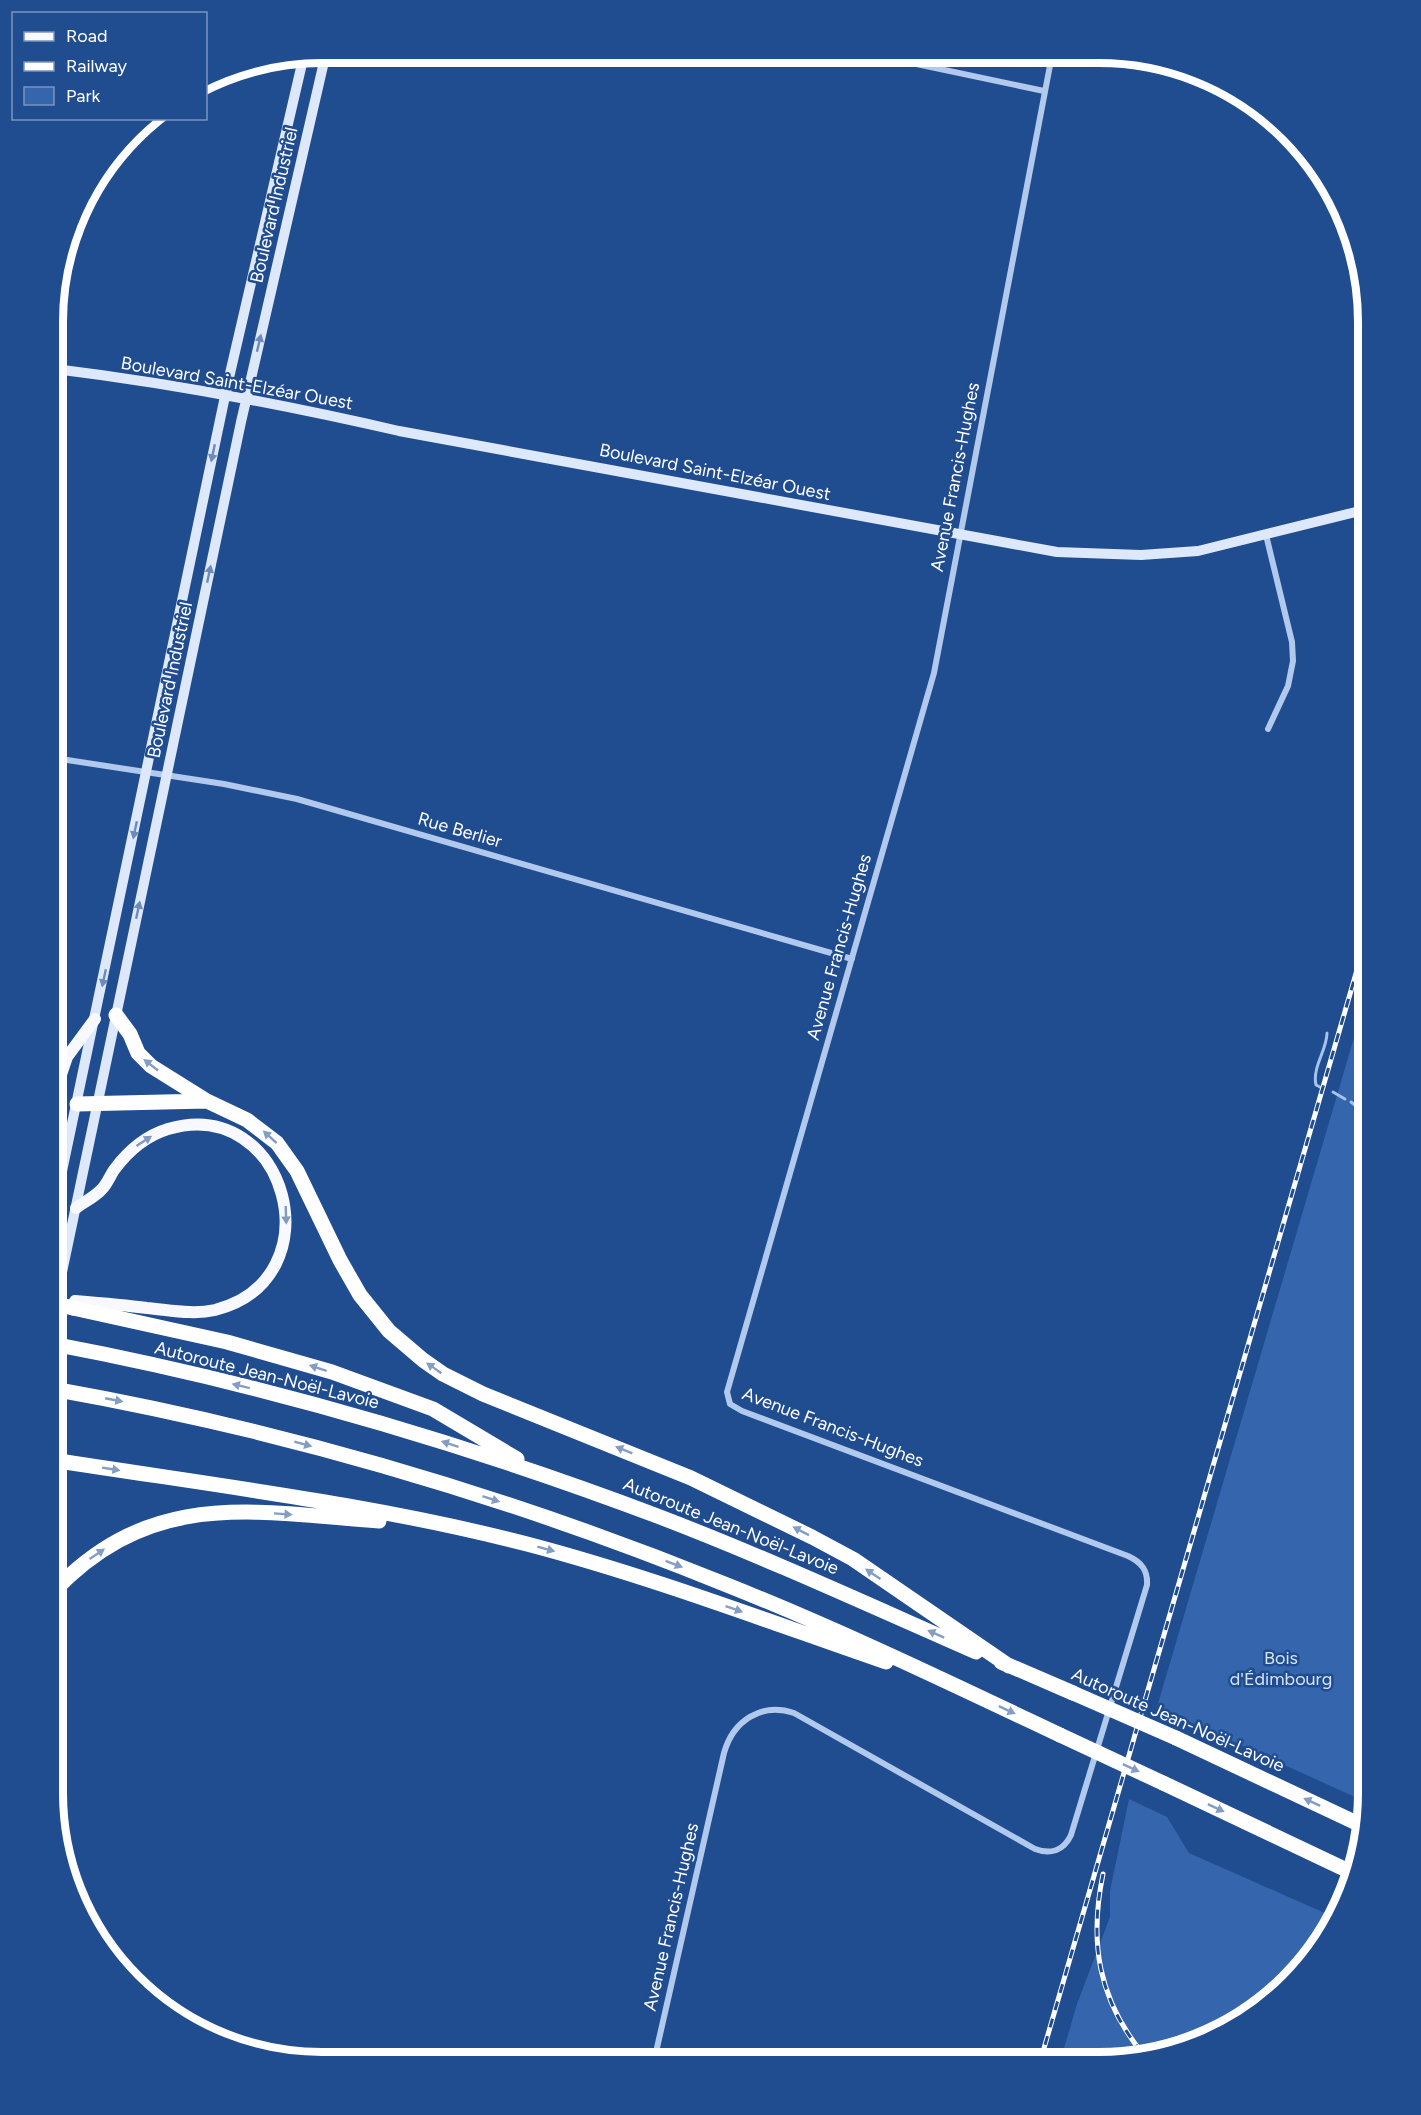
<svg xmlns="http://www.w3.org/2000/svg" width="1421" height="2115" font-family="Figtree,sans-serif">
<rect width="100%" height="100%" fill="#204c90"/>
<path fill="#3465ad" d="M1368,990V1803L1157,1707Z
M1129,1799L1167,1817L1189,1853L1334,1917L1313,1957L1263,2007L1202,2042L1099,2062H1060L1077,2004L1110,1917V1891Z"/>
<g fill="none" stroke-linecap="round" stroke-linejoin="round">
<path stroke="#a4c3ee" stroke-width="3" d="M1320,1087L1316,1085C1312,1067 1327,1050 1327,1033
M1333,1092L1345,1099
M1351,1102L1368,1115"/>
<path stroke="#b1c9ed" stroke-width="6" d="M869,54L1044,91
M1266,535L1292,642L1293,661L1288,686L1268,729
M54,758L224,784L297,799L852,959
M654,2061L724,1753C733,1721 761,1702 794,1713L1035,1849C1051,1855 1064,1850 1071,1835L1147,1585C1148,1570 1141,1562 1128,1556L742,1411L730,1404L727,1392L934,673L1052,55"/>
<path stroke="#dde8fa" stroke-width="10" d="M55,369C170,383 286,405 399,431L1057,552L1141,555L1198,551L1368,509
M53,1214L228,382L304,55
M53,1315L241,422L326,53"/>
<path stroke="#f7f9ff" stroke-width="12" d="M54,1095L67,1057L95,1019
M75,1301C99,1303 123,1305 147,1308C170,1310 193,1315 215,1310C337,1279 287,1094 168,1129C145,1136 128,1151 114,1170C110,1176 107,1184 102,1189C95,1197 84,1202 76,1208"/>
<path stroke="#fff" stroke-width="15" d="M116,1015L130,1034L138,1053L151,1066L207,1101L247,1120L277,1143L297,1171L340,1260L360,1295L389,1331L423,1360L443,1374L483,1394L691,1478L812,1537L853,1559L1009,1666
M77,1104L207,1101
M73,1308L227,1342L332,1372L433,1409L517,1459
M53,1344C260,1383 464,1443 660,1517C767,1558 871,1606 976,1652
M53,1389C284,1430 510,1497 727,1585C840,1630 950,1683 1060,1735
M53,1460C211,1485 372,1504 527,1544C649,1576 767,1621 886,1662
M53,1592C152,1488 252,1512 379,1521
M1001,1662L1073,1693
M1176,1738L1365,1827
M1163,1783L1355,1874"/>
<g stroke="#fff" stroke-width="5">
<path id="rail" d="M1103,1874C1089,1942 1098,1999 1143,2054
M1040,2062L1368,932"/>
</g>
<use href="#rail" stroke="#204c90" stroke-width="3" stroke-dasharray="9" stroke-linecap="butt"/>
<path stroke="#fff" stroke-width="15" d="M53,1303L73,1308
M1073,1693L1176,1738
M1060,1735L1163,1783"/>
</g>
<defs><path id="oneway-solid" d="M-6-.8H1V-3.2L6.5 0L1 3.2V.8H-6Z" transform="scale(1.5)"/></defs>
<g fill="#6c8aba">
<use href="#oneway-solid" transform="translate(259 343) rotate(-77)"/>
<use href="#oneway-solid" transform="translate(213 453) rotate(102)"/>
<use href="#oneway-solid" transform="translate(209 574) rotate(-78)"/>
<use href="#oneway-solid" transform="translate(135 830) rotate(102)"/>
<use href="#oneway-solid" transform="translate(138 910) rotate(-78)"/>
<use href="#oneway-solid" transform="translate(104 978) rotate(102)"/>
</g>
<g fill="#849dc2">
<use href="#oneway-solid" transform="translate(151 1065) rotate(-142)"/>
<use href="#oneway-solid" transform="translate(270 1137) rotate(-138)"/>
<use href="#oneway-solid" transform="translate(318 1368) rotate(-162)"/>
<use href="#oneway-solid" transform="translate(434 1368) rotate(-145)"/>
<use href="#oneway-solid" transform="translate(241 1386) rotate(-166)"/>
<use href="#oneway-solid" transform="translate(114 1400) rotate(11)"/>
<use href="#oneway-solid" transform="translate(303 1444) rotate(15)"/>
<use href="#oneway-solid" transform="translate(450 1444) rotate(-162)"/>
<use href="#oneway-solid" transform="translate(624 1450) rotate(-158)"/>
<use href="#oneway-solid" transform="translate(111 1469) rotate(9)"/>
<use href="#oneway-solid" transform="translate(491 1499) rotate(18)"/>
<use href="#oneway-solid" transform="translate(283 1514) rotate(4)"/>
<use href="#oneway-solid" transform="translate(801 1531) rotate(-153)"/>
<use href="#oneway-solid" transform="translate(546 1549) rotate(15)"/>
<use href="#oneway-solid" transform="translate(97 1554) rotate(-34)"/>
<use href="#oneway-solid" transform="translate(674 1564) rotate(21)"/>
<use href="#oneway-solid" transform="translate(873 1574) rotate(-146)"/>
<use href="#oneway-solid" transform="translate(734 1609) rotate(19)"/>
<use href="#oneway-solid" transform="translate(936 1634) rotate(-156)"/>
<use href="#oneway-solid" transform="translate(1007 1710) rotate(25)"/>
<use href="#oneway-solid" transform="translate(1131 1768) rotate(25)"/>
<use href="#oneway-solid" transform="translate(1312 1802) rotate(-155)"/>
<use href="#oneway-solid" transform="translate(1216 1808) rotate(25)"/>
</g>
<g fill="#819ac2">
<use href="#oneway-solid" transform="translate(144 1141) rotate(-33)"/>
<use href="#oneway-solid" transform="translate(286 1215) rotate(88)"/>
</g>
<g text-anchor="middle" dominant-baseline="central" stroke-width="5" stroke-linejoin="round" paint-order="stroke">
<g font-size="18" fill="#fff" stroke="#204c90">
<text transform="translate(274 205) rotate(-77)">Boulevard Industriel</text>
<text transform="translate(237 383) rotate(10)">Boulevard Saint-Elzéar Ouest</text>
<text transform="translate(715 472) rotate(11)">Boulevard Saint-Elzéar Ouest</text>
<text transform="translate(955 477) rotate(-79)">Avenue Francis-Hughes</text>
<text transform="translate(170 680) rotate(-78)">Boulevard Industriel</text>
<text transform="translate(460 830) rotate(16)">Rue Berlier</text>
<text transform="translate(839 947) rotate(-74)">Avenue Francis-Hughes</text>
<text transform="translate(267 1375) rotate(14)">Autoroute Jean-Noël-Lavoie</text>
<text transform="translate(833 1427) rotate(21)">Avenue Francis-Hughes</text>
<text transform="translate(731 1526) rotate(22)">Autoroute Jean-Noël-Lavoie</text>
<text transform="translate(1178 1720) rotate(24)">Autoroute Jean-Noël-Lavoie</text>
<text transform="translate(671 1917) rotate(-77)">Avenue Francis-Hughes</text>
</g>
<g font-size="18" fill="#d6e4f9" stroke="#204c90">
<text x="1281" y="1658">Bois<tspan x="1281" dy="21">d'Édimbourg</tspan></text>
</g>
</g>
<path d="M0 0H1421V2115H0ZM322 63H1099A259 259 0 0 1 1358 322V1793A259 259 0 0 1 1099 2052H322A259 259 0 0 1 63 1793V322A259 259 0 0 1 322 63Z" fill="#204c90" fill-rule="evenodd"/>
<path fill="none" stroke="#fff" stroke-width="8" d="M322 63H1099A259 259 0 0 1 1358 322V1793A259 259 0 0 1 1099 2052H322A259 259 0 0 1 63 1793V322A259 259 0 0 1 322 63Z"/>
<rect x="12" y="12" width="195" height="108" fill="#204c90" stroke="#7994bc" stroke-width="1.5"/>
<rect x="24" y="32" width="30" height="9" fill="#f7f9ff" stroke="#7994bc" stroke-width="1.5"/>
<text x="66" y="42" font-size="18" fill="#ffffff">Road</text>
<rect x="24" y="62" width="30" height="9" fill="#ffffff" stroke="#7994bc" stroke-width="1.5"/>
<text x="66" y="72" font-size="18" fill="#ffffff">Railway</text>
<rect x="24" y="87" width="30" height="18" fill="#3465ad" stroke="#7994bc" stroke-width="1.5"/>
<text x="66" y="102" font-size="18" fill="#ffffff">Park</text>
</svg>
